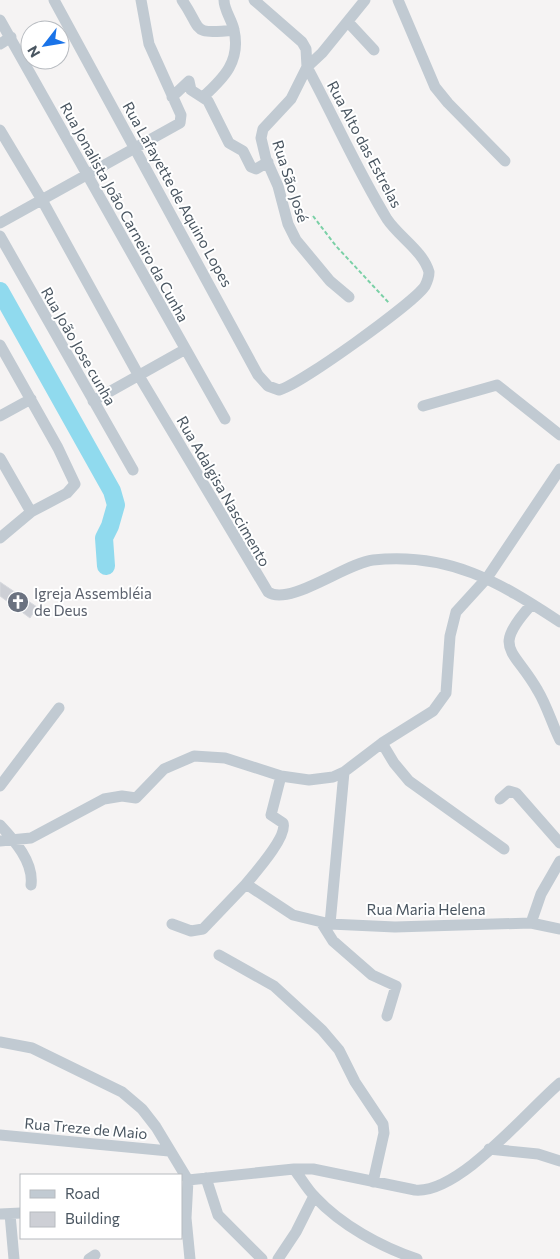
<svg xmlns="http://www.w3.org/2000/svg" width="560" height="1259" font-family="Commissioner,sans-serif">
<rect width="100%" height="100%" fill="#f5f3f3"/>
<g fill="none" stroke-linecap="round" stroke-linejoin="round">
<path stroke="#90daee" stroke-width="18" d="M0,291L112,491L116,505L110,526L104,538L106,566"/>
</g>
<path fill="#cdcfd5" stroke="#d7d9de" d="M0,582L37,607L30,618L0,596Z"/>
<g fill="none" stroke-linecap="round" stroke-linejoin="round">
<path stroke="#7ad0a6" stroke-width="2" stroke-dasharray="4 2.5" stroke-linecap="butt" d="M313,216L336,246L389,303"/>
<path stroke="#c1cad2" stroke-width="11" d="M54,0L258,375L268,386L279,390C298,386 414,303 425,286C427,282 429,277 429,272C423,251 399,237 387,219C357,170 334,117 307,67L306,49L302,42L254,0
M182,0C203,30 190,35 234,30
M398,0L435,87L448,103L505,161
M0,20L225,419
M348,22L374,50
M0,44L11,37
M172,97L189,81L191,90L208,101L229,143L243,151L251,167L256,169L268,162
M203,97C224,78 241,61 234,30C232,20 224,10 224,0
M0,130L42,200L139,376L268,592C289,607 346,563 373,560C450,552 499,582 560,622
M0,223L180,123L181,115L149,44L141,0
M0,236L133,470
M349,297L330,281L296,240L288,224L278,186L266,159L261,138L263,129L291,99L307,67L322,53L365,0
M0,345L58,448L75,484L67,493L31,512L0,538
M93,401L184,350
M423,406L497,385L560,435
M0,416L31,399
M0,458L31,512
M532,604C490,650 514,648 538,691C547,706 552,724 560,740
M382,743L394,763L409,781L504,849
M0,786L59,708
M500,799L509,791L516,793L560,843
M0,825C14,840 34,862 31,885
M0,841L31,838L104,799L122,796L136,798L164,769L194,756L225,758L281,776L309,780L333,777L344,772L382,743L433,711L446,693L450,636L456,612L487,578L560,469
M246,884C255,873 288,836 283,823L271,815L281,776
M321,922L333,941L372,975L396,986L387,1016
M531,923L541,894L560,861
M172,924L191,931L203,929L246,884L293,915L330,924L395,927L531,923L560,929
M330,924L344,772
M219,955L274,986L322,1030L339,1050L355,1082L383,1124L384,1133L373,1182
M0,1042L32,1048L122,1092L142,1109L156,1127L188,1180
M0,1135L169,1151
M489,1149L538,1154L560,1161
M294,1169C301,1178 307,1189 315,1197C341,1225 381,1247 417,1259
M206,1178L218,1215L262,1259
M188,1180L294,1169H313L415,1190C459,1194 527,1111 560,1083
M188,1180L186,1218L190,1259
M0,1214L21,1213
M10,1214L14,1259
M89,1259L95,1255
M278,1259L296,1232L314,1196"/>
</g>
<defs>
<g id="church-disc" transform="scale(1.125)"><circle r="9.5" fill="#6b7280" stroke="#fff"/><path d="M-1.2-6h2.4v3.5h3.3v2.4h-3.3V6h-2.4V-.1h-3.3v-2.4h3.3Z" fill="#fff"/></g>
</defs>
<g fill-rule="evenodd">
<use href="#church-disc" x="18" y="602"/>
</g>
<g text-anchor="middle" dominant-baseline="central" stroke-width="4" stroke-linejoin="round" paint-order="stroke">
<g font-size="15" fill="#4a5661" stroke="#fff">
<text transform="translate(365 144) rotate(62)">Rua Alto das Estrelas</text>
<text transform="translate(291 181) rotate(72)">Rua São José</text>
<text transform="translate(178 194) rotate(61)">Rua Lafayette de Aquino Lopes</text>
<text transform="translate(125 212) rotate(61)">Rua Jonalista João Carneiro da Cunha</text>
<text transform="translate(79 346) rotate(60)">Rua João Jose cunha</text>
<text transform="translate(224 491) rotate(60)">Rua Adalgisa Nascimento</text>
<text x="426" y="909">Rua Maria Helena</text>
<text transform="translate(86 1128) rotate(5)">Rua Treze de Maio</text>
</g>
<g font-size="15" fill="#5b616d" stroke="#fff" text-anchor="start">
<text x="34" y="593">Igreja Assembléia<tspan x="34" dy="17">de Deus</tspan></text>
</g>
</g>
<rect x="20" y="1174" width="162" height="65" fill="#ffffff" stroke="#b7bbc0"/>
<rect x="30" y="1190" width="25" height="8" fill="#c1cad2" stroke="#b7bbc0"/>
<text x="65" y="1199" font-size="15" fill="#4a5661">Road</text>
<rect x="30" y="1212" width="25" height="15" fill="#cdcfd5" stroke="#b7bbc0"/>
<text x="65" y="1224" font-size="15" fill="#4a5661">Building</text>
<g transform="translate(45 45) rotate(239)"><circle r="24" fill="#ffffff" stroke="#b7bbc0"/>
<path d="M0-4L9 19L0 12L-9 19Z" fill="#1a73e8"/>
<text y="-8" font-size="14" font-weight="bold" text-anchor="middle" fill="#4a5661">N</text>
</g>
</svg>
